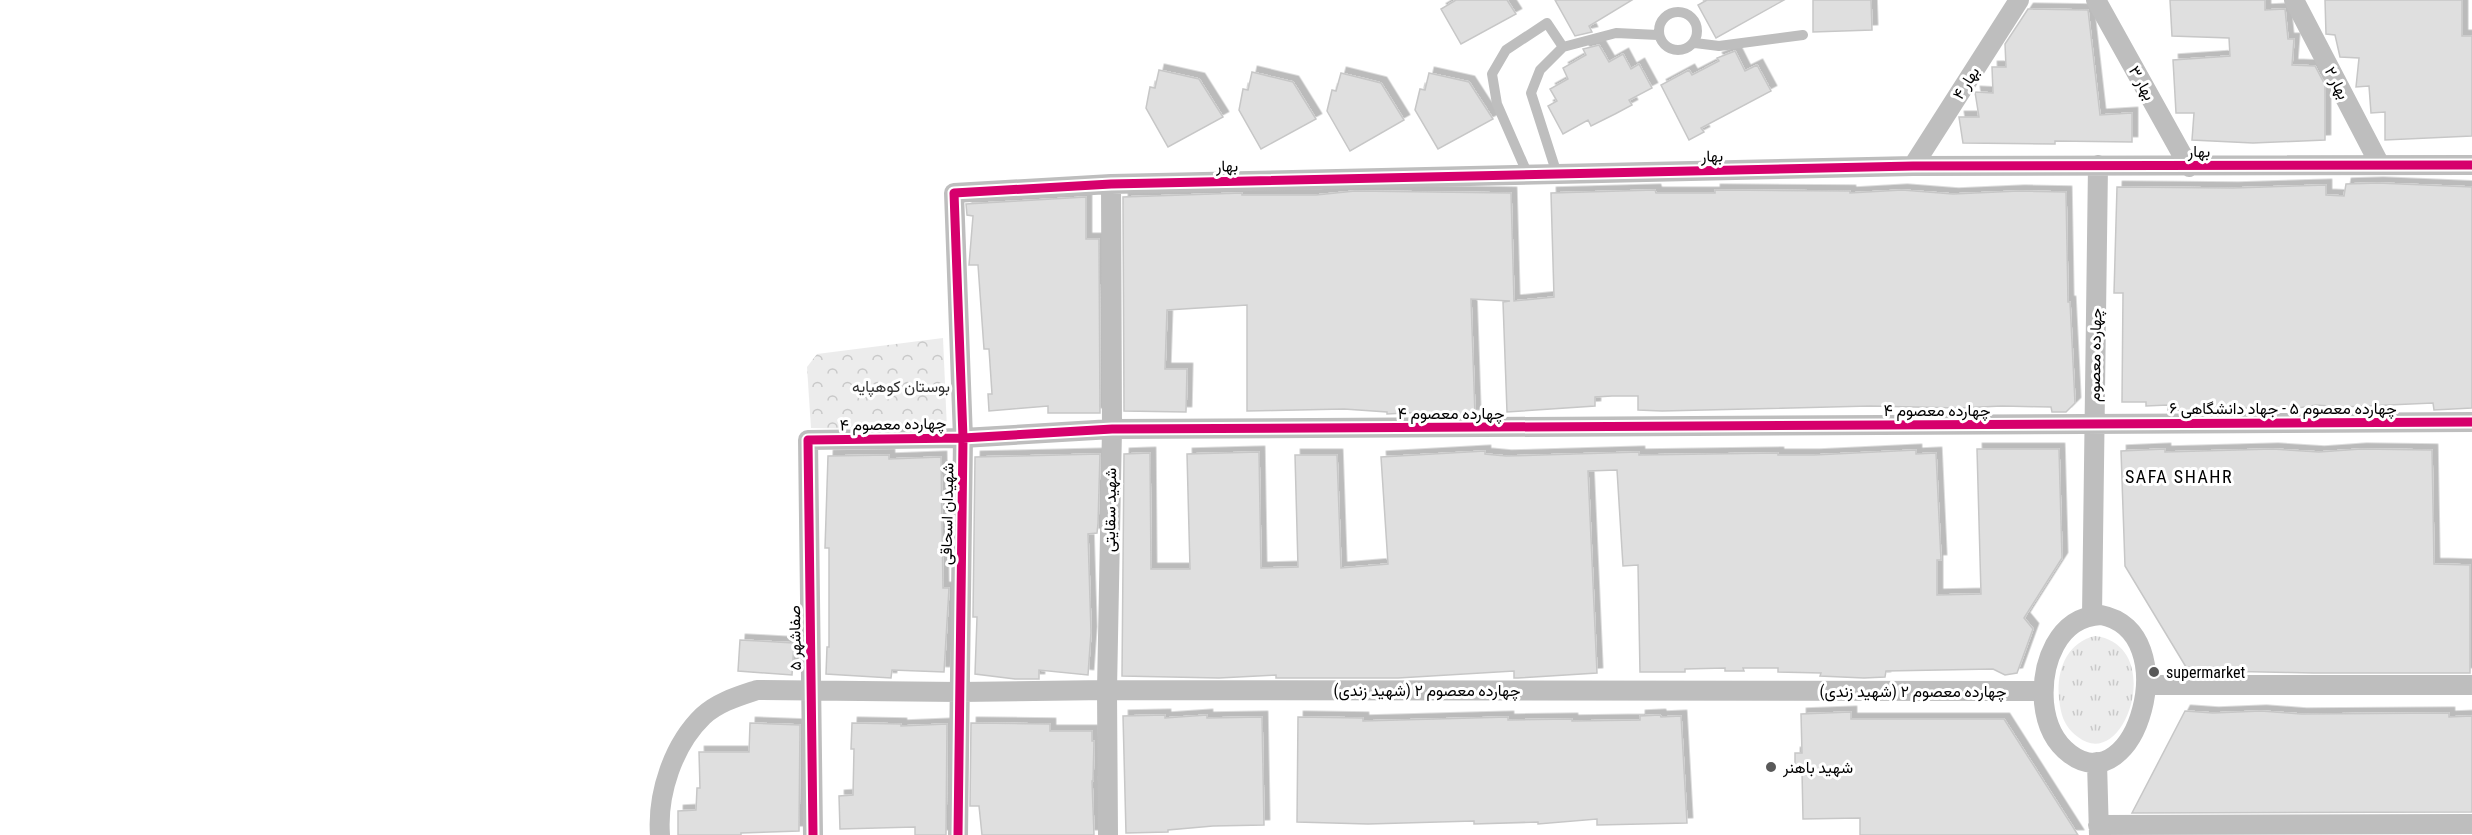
<svg xmlns="http://www.w3.org/2000/svg" width="2472" height="835" font-family="'Roboto Condensed',Vazirmatn,sans-serif">
<defs>
<pattern id="grass-tufts" width="24" height="20" patternUnits="userSpaceOnUse" patternTransform="scale(1.5)"><rect width="24" height="20" fill="#ececec"/><path d="M3 7l-1-3M5 7V3M7 7l1-3M15 17l-1-3M17 17v-4M19 17l1-3" fill="none" stroke="#c9c9c9"/></pattern>
<pattern id="park-crowns" width="20" height="18" patternUnits="userSpaceOnUse" patternTransform="scale(1.5)"><rect width="20" height="18" fill="#ececec"/><path d="M2 6a3 3 0 1 1 6 0M12 15a3 3 0 1 1 6 0" fill="none" stroke="#c9c9c9"/></pattern>
<filter id="shadow"><feDropShadow dx="5.5" dy="-5.5" stdDeviation="0" flood-color="#0004"/></filter>
</defs>
<rect width="100%" height="100%" fill="#fff"/>
<path fill="url(#grass-tufts)" d="M2095,636C2167,645 2125,774 2078,737C2069,731 2063,721 2061,711C2054,681 2061,644 2095,636Z"/>
<path fill="url(#park-crowns)" d="M943,338L947,430L811,428L807,367L817,354Z"/>
<path fill="#dfdfdf" stroke="#c7c7c7" stroke-width="1.5" filter="url(#shadow)" d="M1456,0H1507L1516,14L1461,44L1441,9Z
M1555,0H1632L1589,26L1592,32L1575,36Z
M1707,0H1784L1716,38L1698,5Z
M1813,0H1871L1872,30L1813,32Z
M2170,0H2265V10L2285,9L2288,39H2294L2292,65L2315,66L2325,85V140L2253,143L2192,140L2194,113H2176L2173,60L2230,56L2229,38L2172,36Z
M2325,0H2462V36H2472V136L2385,140V112L2371,113L2369,86L2356,87L2359,58L2340,57L2335,35L2326,34Z
M2028,9L2088,10L2100,115L2132,113V142L2055,141V144L1963,143L1959,117H1979L1975,92L1993,93L1992,67H2006L2005,44Z
M1599,45L1609,62L1623,54L1631,69L1639,64L1652,88L1629,100L1632,105L1615,114L1591,126L1588,120L1563,134L1548,106L1557,101L1550,89L1568,79L1563,68L1586,55L1583,49Z
M1735,51L1745,71L1757,65L1771,91L1701,128L1704,132L1689,140L1661,85L1689,70L1692,75L1719,61L1717,58Z
M1159,70L1199,79L1223,117L1168,147L1146,108L1150,87L1155,88Z
M1252,72L1293,82L1316,119L1261,149L1239,110L1243,89L1248,90Z
M1341,73L1381,83L1404,120L1350,151L1327,111L1332,90L1336,91Z
M1429,73L1469,82L1493,119L1438,149L1415,110L1420,89L1425,90Z
M2378,183L2472,187V408L2434,410L2433,403L2343,407L2316,405L2298,408L2260,409V407L2206,411L2168,410V405L2146,406V402H2122L2123,293H2114L2117,187L2233,188L2326,185V195L2344,196L2346,184Z
M1655,190L1656,193H1715V190L1850,191V193L1902,190L1953,194L2019,191L2066,192L2068,302H2070L2075,403L2066,412H2052L2051,407L2002,406L1959,408L1870,406L1662,411L1638,410V396H1612L1595,397V406L1507,412L1503,302L1510,301L1471,299L1475,415L1425,414V412L1387,414V412L1344,409L1247,411V305L1167,310L1165,369H1187L1186,412L1124,411L1123,197L1242,193V195H1316L1355,191L1511,193L1514,301L1554,297L1551,193Z
M1086,197V239H1099L1100,413H1048V406L989,411L988,394H992L989,349H984L978,265H969L973,216L967,215L966,204Z
M1977,449H2059L2062,558L2024,618L2033,629L2017,673L2005,675L1993,669L1886,671L1885,677L1864,678L1820,676L1821,673L1778,672V668H1743L1744,671H1725V668L1685,669V672H1640L1638,565L1623,566L1617,470L1588,471L1597,673L1518,678H1514V671L1398,678H1276V675L1219,678L1122,676L1124,454L1150,453L1151,569H1190L1187,454L1259,452L1261,568L1298,567L1295,455H1337L1341,568L1388,564L1381,457L1485,451V454L1506,456L1639,452V455L1778,453V455H1814L1916,450V454L1936,453L1941,560H1937V595L1981,594Z
M2165,449V452L2273,449L2319,452L2361,449L2432,450L2434,564L2470,565V673H2314L2217,671L2186,667L2125,566L2121,451Z
M1100,454L1098,524L1097,533L1088,534L1091,632L1088,675L1039,670V679H1015L975,674L977,617H973L975,457Z
M889,455V459L941,457L943,588H949L944,672L892,670L891,678L826,674L827,647H829V548H825L828,456Z
M740,640L794,643L792,675L738,671Z
M2185,711L2213,713L2261,711L2301,714L2449,713V717L2472,716V812L2132,813Z
M1851,712V719H2004L2078,835H1860V818L1803,819L1802,771H1795V753H1802L1801,714Z
M1165,715V718L1207,715V718L1262,717L1264,825L1213,826L1168,830V832L1126,833L1123,716Z
M1660,715L1661,717L1681,716L1687,823L1597,825V819L1538,824V822L1474,824V821L1368,824L1297,822L1298,717L1363,718V721L1508,717V720L1572,719V721L1640,720V716Z
M750,723L800,725L799,831L741,833V835H678V811L696,810L697,788H700L699,752H749Z
M852,723L901,724V726L947,724L946,835H915V827L840,829L839,796L853,795L854,749H851Z
M971,723L1050,724V731H1092V741H1094L1093,781H1092L1094,835H982L979,806H970Z"/>
<g fill="none" stroke-linecap="round" stroke-linejoin="round">
<path stroke="#bebebe" stroke-width="10" d="M1659 31a19 19 0 1 1 38 0a19 19 0 1 1-38 0Z
M1695,43L1719,46L1803,35
M1557,174L1531,93L1540,70L1563,47L1616,33L1658,35
M1528,175L1497,104L1492,74L1506,50L1547,23L1563,47"/>
<path stroke="#bebebe" stroke-width="20" d="M2096,0L2189,167
M2294,0L2380,165
M1913,166L2019,0
M2101,615C2186,631 2136,804 2070,754C2054,742 2046,723 2044,703C2041,664 2057,617 2101,615Z
M2092,616L2098,165
M2146,685H2472
M2097,762L2099,835
M2098,825L2472,824
M660,835C657,794 673,745 703,716C718,702 739,696 757,690L960,692L1107,690L2043,691
M813,835L808,440L963,438L1112,429L2472,422
M958,835L963,438L954,193L1111,184L1913,166L2472,165
M1108,835L1107,690L1112,429L1111,184"/>
<g stroke="#fff" stroke-width="13">
<path id="cycleway" d="M813,835L808,440L963,438L1112,429L2472,422
M958,835L963,438L954,193L1111,184L1913,166L2472,165"/>
</g>
<use href="#cycleway" stroke="#d6006c" stroke-width="9"/>
</g>
<g fill="#595959" stroke="#fff" stroke-width="2">
<circle cx="2154" cy="672" r="6"/>
<circle cx="1771" cy="767" r="6"/>
</g>
<g text-anchor="middle" dominant-baseline="central" stroke-width="6" stroke-linejoin="round" paint-order="stroke">
<g font-size="16" fill="#000" stroke="#fff">
<text transform="translate(1966 83) rotate(-58)">بهار ۴</text>
<text transform="translate(2142 83) rotate(61)">بهار ۳</text>
<text transform="translate(2337 83) rotate(63)">بهار ۲</text>
<text x="2199" y="151">بهار</text>
<text transform="translate(1712 156) rotate(-1)">بهار</text>
<text transform="translate(1227 166) rotate(-1)">بهار</text>
<text transform="translate(2095 355) rotate(-89)">چهارده معصوم</text>
<text x="2283" y="408">چهارده معصوم ۵ - جهاد دانشگاهی ۶</text>
<text x="1937" y="410">چهارده معصوم ۴</text>
<text x="1451" y="413">چهارده معصوم ۴</text>
<text transform="translate(893 424) rotate(-1)">چهارده معصوم ۴</text>
<text transform="translate(1110 510) rotate(-89)">شهید سقایتی</text>
<text transform="translate(947 514) rotate(-89)">شهیدان اسحاقی</text>
<text transform="translate(795 638) rotate(-91)">صفاشهر ۵</text>
<text x="1427" y="690">چهارده معصوم ۲ (شهید زندی)</text>
<text x="1913" y="691">چهارده معصوم ۲ (شهید زندی)</text>
</g>
<g font-size="16" fill="#333" stroke="#fff">
<text x="901" y="386">بوستان کوهپایه</text>
</g>
<g font-size="16" fill="#000" stroke="#fff" text-anchor="start">
<text x="2166" y="672">supermarket</text>
<text x="1783" y="767">شهید باهنر</text>
</g>
<g font-size="18" letter-spacing="1.5" fill="#000" stroke="#fff">
<text x="2179" y="476">SAFA SHAHR</text>
</g>
</g>
</svg>
